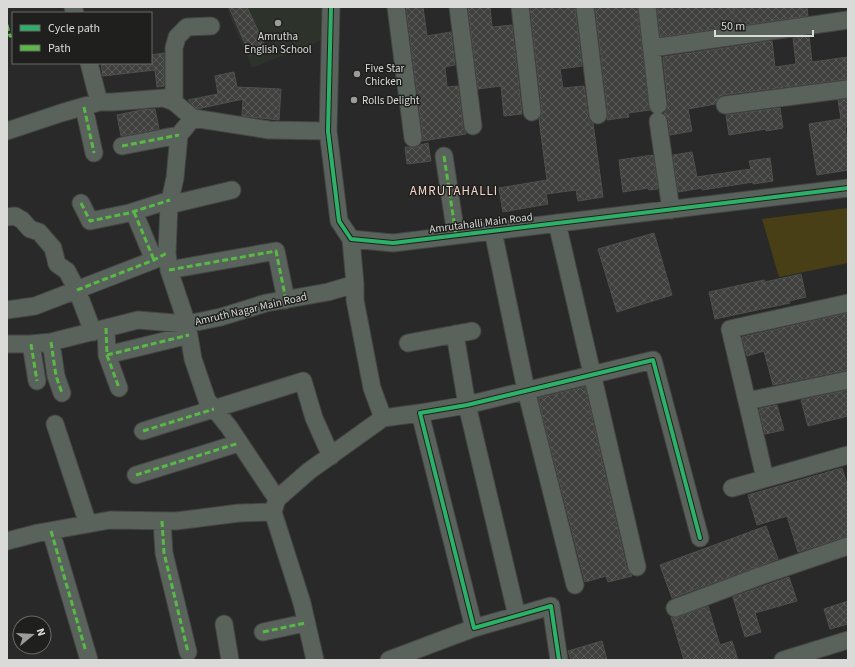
<svg xmlns="http://www.w3.org/2000/svg" width="855" height="667" font-family="'Source Sans 3',sans-serif">
<defs>
<pattern id="building-cross-hatch" width="8" height="8" patternUnits="userSpaceOnUse"><rect width="8" height="8" fill="#40403f"/><path d="M0 0l8 8M0 8l8-8" fill="none" stroke="#5b5b5a"/></pattern>
</defs>
<rect width="100%" height="100%" fill="#282928"/>
<path fill="#2d322b" d="M226,7H323L322,40L252,68Z"/>
<path fill="#493f16" d="M848,208V263L779,277L762,219Z"/>
<path fill="url(#building-cross-hatch)" stroke="#4f504e" d="M229,7H247L266,48L250,55Z
M406,7H423L427,36L451,32L455,65L445,67L447,87L458,86L463,127L466,134L422,141L423,137Z
M468,7H490L492,27L512,25L522,114L504,116L501,86L478,89Z
M530,7H575L582,66L560,69L563,88L584,86L588,116L590,121L593,123L603,197L578,201L576,190L546,194L548,204L503,212L499,188L547,180L539,119L541,116L542,111Z
M595,7H637L650,110L628,113L629,117L607,120L608,114Z
M657,7H730V9L744,7H807L808,16L660,37Z
M809,36L812,62L848,57V79L723,95L719,97L715,104L688,109L692,131L670,135L668,119L664,113L667,109L668,104L663,57L772,41L775,67L796,64L793,38Z
M164,53V86L157,87L155,70L103,76L101,63H151V55Z
M234,72L237,87L281,89L279,120L242,116L243,99L197,109L188,100L218,94L215,76Z
M848,99V127H845L848,147V170L817,175L809,124L841,119L838,100Z
M780,108L783,128L766,131V129L729,135L726,115Z
M155,109L159,129L121,136L117,115L141,110Z
M428,143L431,161L407,164L405,147L415,148L420,145Z
M692,152L697,177L751,169L749,161L770,158L773,181L753,184V182L702,190V188L678,192L673,155Z
M653,155L658,189L649,190L648,188L623,192L619,160Z
M654,233L672,295L617,312L598,249Z
M801,274L806,297L789,301L790,303L715,319L709,292L764,280L765,282Z
M848,313V370L773,385L764,351L747,356L742,337Z
M585,387L627,569L632,576L608,582L606,576L585,582L538,398Z
M848,390V416L808,426L801,400Z
M777,405L784,430L765,434L759,409Z
M842,468L848,487V536L798,552L787,516L757,525L748,495Z
M766,526L778,559L672,598L660,565Z
M789,577L797,601L755,613L761,632L745,637L733,597Z
M848,601V624L830,629L824,609Z
M708,606L720,645L732,641L738,660H684L671,617H679Z
M602,641L607,660H571L568,651Z"/>
<g fill="none" stroke-linecap="round" stroke-linejoin="round">
<g stroke="#444544" stroke-width="19">
<path id="minor" d="M73,7L75,13
M331,7L328,131L339,221L351,239L393,243L848,188
M396,7L413,138
M458,7L473,126
M520,7L532,112
M585,7L598,115
M647,7L658,105
M652,48L848,20
M89,63L99,102H113L164,98L174,102L193,118
M174,102V48L177,37L187,27L211,26
M725,105L848,89
M84,107L94,153
M658,121L671,210
M7,131L61,113L99,102
M122,146L179,135
M444,156L456,235
M81,203L90,221L129,213L170,200
M169,205L232,190
M134,212L154,260
M7,217L15,216L22,220L30,229L39,232L53,248L57,264L67,271L77,290L93,332
M557,223L637,567
M493,231L526,390L575,585
M169,270L276,251L286,300
M7,310L35,306L154,260L167,253
M106,328L107,355L119,388
M455,334L467,405L517,616
M51,342L56,376L62,393
M408,343L472,331
M7,344H31L51,342L138,320L187,324L221,317L266,303L328,292L355,284L351,239
M31,344L37,381
M107,355L189,335
M747,401L848,380
M383,418L420,413
M55,424L88,524
M143,431L303,381L314,418L331,456
M136,475L239,443
M765,478L730,329L848,303
M732,488L848,455
M277,499L229,427L207,400L193,359L187,324L169,270L167,253L169,205L175,178L179,135L193,118L269,130L328,131
M162,521L164,553L188,652
M51,531L89,660
M7,541L38,533L110,520L176,521L239,513L273,512
M675,608L760,576L848,546
M224,624L230,660
M263,632L305,623
M315,660L302,603L273,512L277,499L309,471L383,418L372,388L355,300V284
M389,660L474,628
M559,660L551,606L474,628L420,413L467,405L653,360L700,538
M783,660L848,640"/>
</g>
<use href="#minor" stroke="#59625b" stroke-width="17"/>
<path stroke="#58b947" stroke-width="3" stroke-dasharray="6 3" stroke-linecap="butt" d="M7,25L10,36H13
M84,107L94,153
M122,146L179,135
M444,156L456,235
M81,203L90,221L129,213L170,200
M134,212L154,260
M169,270L276,251L286,300
M77,290L154,260L167,253
M106,328L107,355L119,388
M51,342L56,376L62,393
M31,344L37,381
M107,355L189,335
M143,431L214,409
M136,475L239,443
M162,521L164,553L188,652
M51,531L86,652
M263,632L305,623"/>
<g stroke="#1f201d" stroke-width="6">
<path id="cycleway" d="M331,7L328,131L339,221L351,239L393,243L848,188
M559,660L551,606L474,628L420,413L467,405L653,360L700,538"/>
</g>
<use href="#cycleway" stroke="#2db169" stroke-width="4"/>
</g>
<g fill="#9c9d9b" stroke="#1f201d" stroke-width="1.5">
<circle cx="278" cy="23" r="4"/>
<circle cx="357" cy="74" r="4"/>
<circle cx="354" cy="100" r="4"/>
</g>
<g text-anchor="middle" dominant-baseline="central" stroke-width="3" stroke-linejoin="round" paint-order="stroke">
<g font-size="11" fill="#dadbd9" stroke="#1f201d" text-anchor="start">
<text x="278" y="36" text-anchor="middle">Amrutha<tspan x="278" dy="13">English School</tspan></text>
<text x="365" y="68">Five Star<tspan x="365" dy="13">Chicken</tspan></text>
<text x="362" y="100">Rolls Delight</text>
</g>
<g font-size="11" fill="#dadbd9" stroke="#1f201d">
<text transform="translate(481 223) rotate(-7)">Amrutahalli Main Road</text>
<text transform="translate(251 309) rotate(-13)">Amruth Nagar Main Road</text>
</g>
<g font-size="13" letter-spacing="1" fill="#f4d3c8" stroke="#1f201d">
<text x="454" y="191">AMRUTAHALLI</text>
</g>
</g>
<rect width="855" height="667" fill="none" stroke="#dadbd9" stroke-width="16"/>
<rect x="12" y="12" width="140" height="52" fill="#1f201d" stroke="#6a6b68"/>
<rect x="20" y="25" width="20" height="6" fill="#2db169" stroke="#6a6b68"/>
<text x="48" y="32" font-size="12" fill="#dadbd9">Cycle path</text>
<rect x="20" y="45" width="20" height="6" fill="#58b947" stroke="#6a6b68"/>
<text x="48" y="52" font-size="12" fill="#dadbd9">Path</text>
<g transform="translate(32 635) rotate(72)"><circle r="19" fill="#1f201d" stroke="#6a6b68"/>
<path d="M0-3L7 15L0 10L-7 15Z" fill="#9c9d9b"/>
<text y="-6" font-size="11" font-weight="bold" text-anchor="middle" fill="#dadbd9">N</text>
</g>
<path d="M715 30v6h98v-6" fill="none" stroke="#dadbd9" stroke-width="2"/>
<text x="721" y="30" font-size="12" fill="#dadbd9" stroke="#1f201d" stroke-width="3" paint-order="stroke">50 m</text>
</svg>
